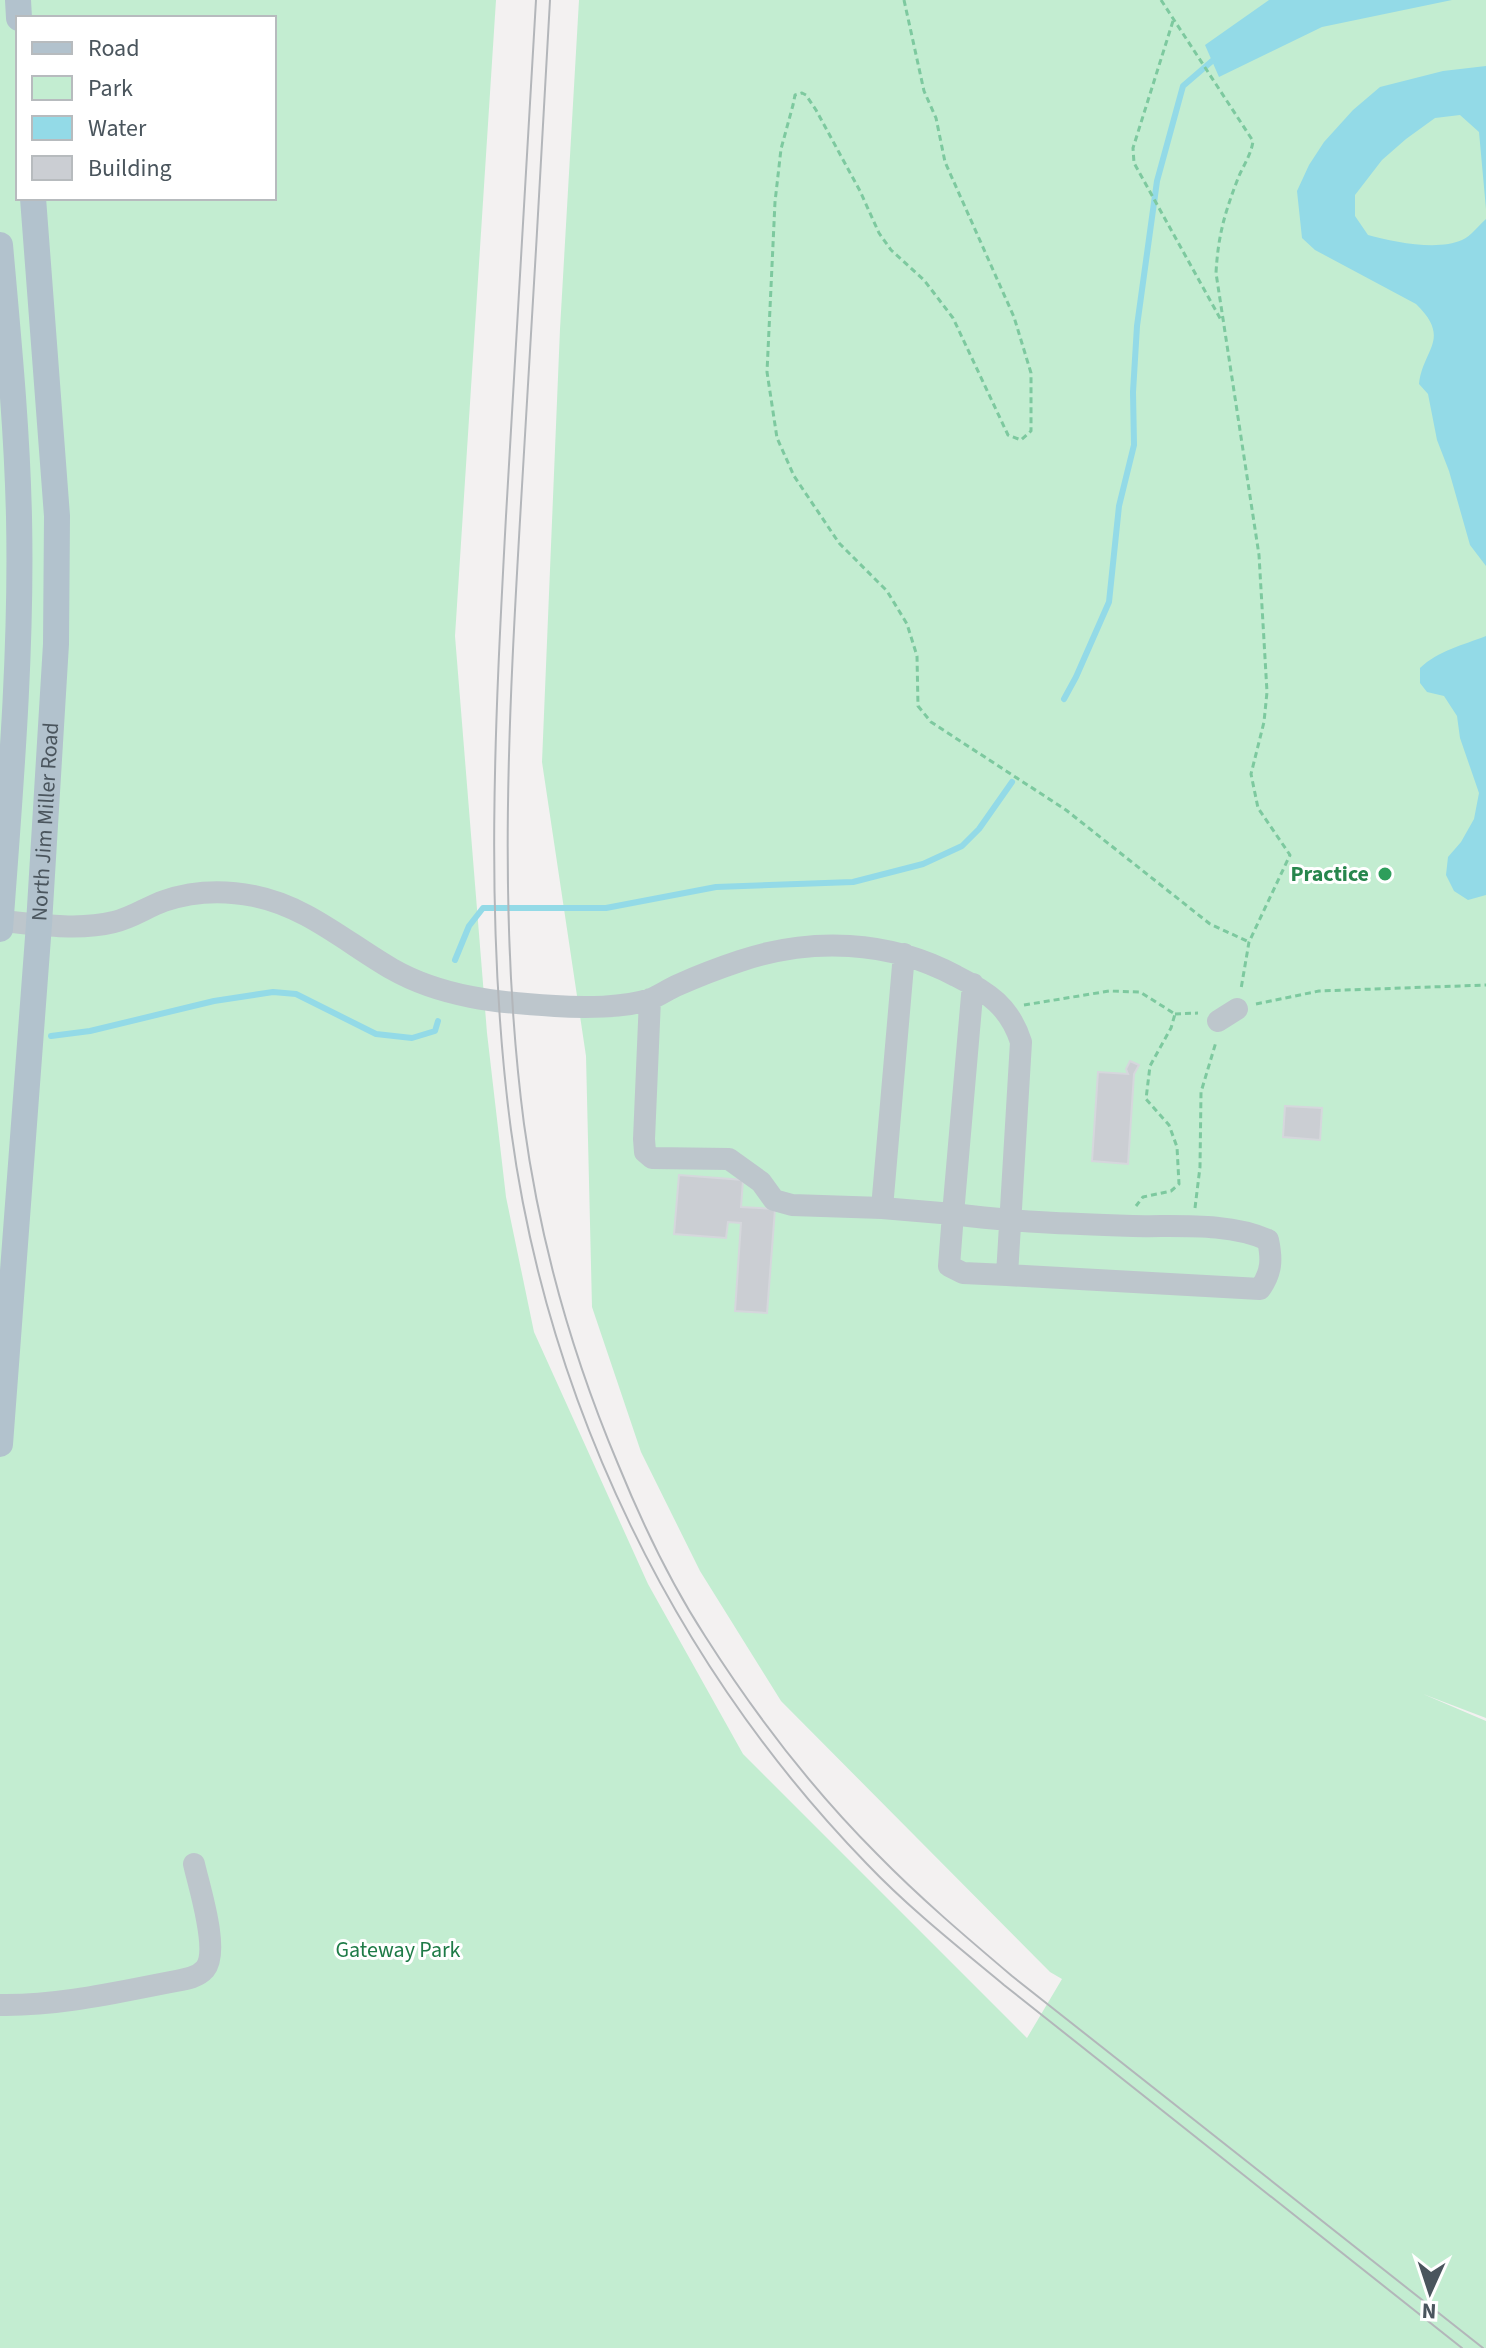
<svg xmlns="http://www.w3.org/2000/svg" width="1486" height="2348" font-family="'Source Sans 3',sans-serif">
<rect width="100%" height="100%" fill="#f3f1f1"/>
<path fill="#c3edd1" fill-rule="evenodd" d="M0,0H496L455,636L487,1033L506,1197L534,1332L648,1584L743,1754L1027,2038L1062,1979L1050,1972L781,1701L700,1571L641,1452L592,1307L586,1056L542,762L560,329L579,0H1486V1718L1423,1694L1486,1721V2348H0ZM18,18H274V198H18Z"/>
<path fill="#93dae7" d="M1269,0H1452L1322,27L1219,77L1205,45Z
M1486,66V209L1479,132L1460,115L1435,118L1406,139L1382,160L1355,195V216L1368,235C1393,242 1438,251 1462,240C1471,236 1479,225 1486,219V566L1470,545L1449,471L1437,440L1428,394L1419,384C1423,349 1452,339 1416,304L1315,250L1302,238L1297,191L1309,165L1324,142L1353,110L1380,87L1443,71Z
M1486,636V895L1468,900L1454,891L1446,875L1448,857L1461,842L1474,819L1479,793L1460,738L1457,716L1444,696L1427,692L1420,683V668C1438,651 1463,645 1486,636Z"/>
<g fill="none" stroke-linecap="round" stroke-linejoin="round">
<path stroke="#93dae7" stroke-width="6" d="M1064,699L1076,677L1109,602L1119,506L1134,445L1133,392L1137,326L1157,181L1183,86L1212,61
M455,960L469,926L483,908H606L716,887L853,882L923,864L962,846L979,829L1012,782
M51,1036L90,1031L214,1001L273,992L296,994L376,1034L412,1038L435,1031L438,1021"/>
</g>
<path fill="#cbced3" stroke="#d5d7dc" stroke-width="2" d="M1130,1061L1139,1065L1134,1074L1128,1164L1092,1161L1098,1072L1128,1074L1126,1069Z
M1285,1106L1322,1108L1320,1140L1283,1137Z
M679,1175L743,1180L741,1207L775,1209L767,1313L735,1311L741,1223L728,1222L726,1238L674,1234Z"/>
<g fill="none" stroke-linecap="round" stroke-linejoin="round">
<path stroke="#7dc99f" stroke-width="3" stroke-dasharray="6 4" stroke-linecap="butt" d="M904,0L924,91L936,118L945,162L1014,317L1031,373V431L1021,440L1008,435L953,318L924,280L891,250L879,233L860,191L816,110L806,95L802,93L795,95L793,105L781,149L775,202L767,372L777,438L794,476L839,543L887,591L907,624L917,656L918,706L931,722L1066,810L1210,924L1249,942
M1161,0L1253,141C1251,156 1242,167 1237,181C1224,215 1218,237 1216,273L1259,555L1267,692L1264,722L1251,774L1258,808L1290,855L1249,942L1241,989
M1173,21L1133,148L1134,163L1221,320
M1256,1004L1319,991L1486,985
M1024,1005L1109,991L1140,992L1175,1014L1171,1028L1150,1066L1146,1099L1169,1125L1177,1147L1179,1184L1171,1191L1143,1197L1136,1206
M1175,1014L1198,1013
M1195,1208L1200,1167L1201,1092L1216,1042"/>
<path stroke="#bdc6cc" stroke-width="22" d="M0,921C37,924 78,931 114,922C132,918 147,907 164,901C193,891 224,890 254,896C306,906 347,943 392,969C441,997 499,1003 555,1006C582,1008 625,1008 651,999C660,995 669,989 678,985C698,976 719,968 740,961C811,937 889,940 956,976C988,992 1010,1007 1021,1042L1007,1275L1260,1289C1272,1272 1272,1259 1268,1240C1228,1222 1177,1227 1133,1226C1073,1224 1013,1222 953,1214L973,984
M650,999L644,1139L645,1152L652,1158L729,1159L761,1182L774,1200L792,1205L882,1208L953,1214L949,1266L963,1273L1007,1275
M1218,1021L1237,1009
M882,1208L904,954
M0,2005C60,2006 118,1992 176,1981C187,1979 198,1977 205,1969C220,1951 199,1887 194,1864"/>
<g stroke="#b2c2cd" stroke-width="26">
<path d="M18,0L19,18"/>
<path d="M0,245C8,335 17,426 19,517C22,654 10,792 0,929"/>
<path id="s1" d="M0,1444L39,924L56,644L57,516L33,198"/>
</g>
<path stroke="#b3b6ba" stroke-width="2" d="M536,0C526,172 516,344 506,516C495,720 484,927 511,1130C548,1404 674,1665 867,1864C909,1908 957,1946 1004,1985L1462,2348
M550,0C541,168 531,335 521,503C509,709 497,918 524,1124C540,1241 572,1355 618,1464C642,1523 670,1582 705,1636C754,1713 812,1789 877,1854C920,1898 966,1937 1012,1976L1483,2348"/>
</g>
<circle fill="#2e9e5b" stroke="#fff" stroke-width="3" cx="1385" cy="874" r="8"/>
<g text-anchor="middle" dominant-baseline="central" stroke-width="6" stroke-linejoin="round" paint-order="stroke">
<g font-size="22" fill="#4a555d" stroke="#fff">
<text stroke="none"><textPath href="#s1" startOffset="624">North Jim Miller Road</textPath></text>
</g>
<g font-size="22" font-weight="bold" fill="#27864d" stroke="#fff" text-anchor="end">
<text x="1369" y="874">Practice</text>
</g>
<g font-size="22" fill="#1e7b47" stroke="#fff">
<text x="398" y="1950">Gateway Park</text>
</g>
</g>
<rect x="16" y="16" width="260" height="184" fill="#ffffff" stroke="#b7bbbe" stroke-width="2"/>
<rect x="32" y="42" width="40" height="12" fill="#b2c2cd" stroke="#b7bbbe" stroke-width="2"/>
<text x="88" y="56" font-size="24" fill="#4a555d">Road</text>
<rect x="32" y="76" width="40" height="24" fill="#c3edd1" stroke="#b7bbbe" stroke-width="2"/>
<text x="88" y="96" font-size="24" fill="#4a555d">Park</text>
<rect x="32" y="116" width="40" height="24" fill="#93dae7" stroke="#b7bbbe" stroke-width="2"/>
<text x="88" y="136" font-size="24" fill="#4a555d">Water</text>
<rect x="32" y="156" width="40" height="24" fill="#cbced3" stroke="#b7bbbe" stroke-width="2"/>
<text x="88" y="176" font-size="24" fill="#4a555d">Building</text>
<g transform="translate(1430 2292) rotate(183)" stroke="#ffffff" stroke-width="6" paint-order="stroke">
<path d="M0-6L14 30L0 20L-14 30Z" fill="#4a555d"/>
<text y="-12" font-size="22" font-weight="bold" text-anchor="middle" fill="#4a555d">N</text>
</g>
</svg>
